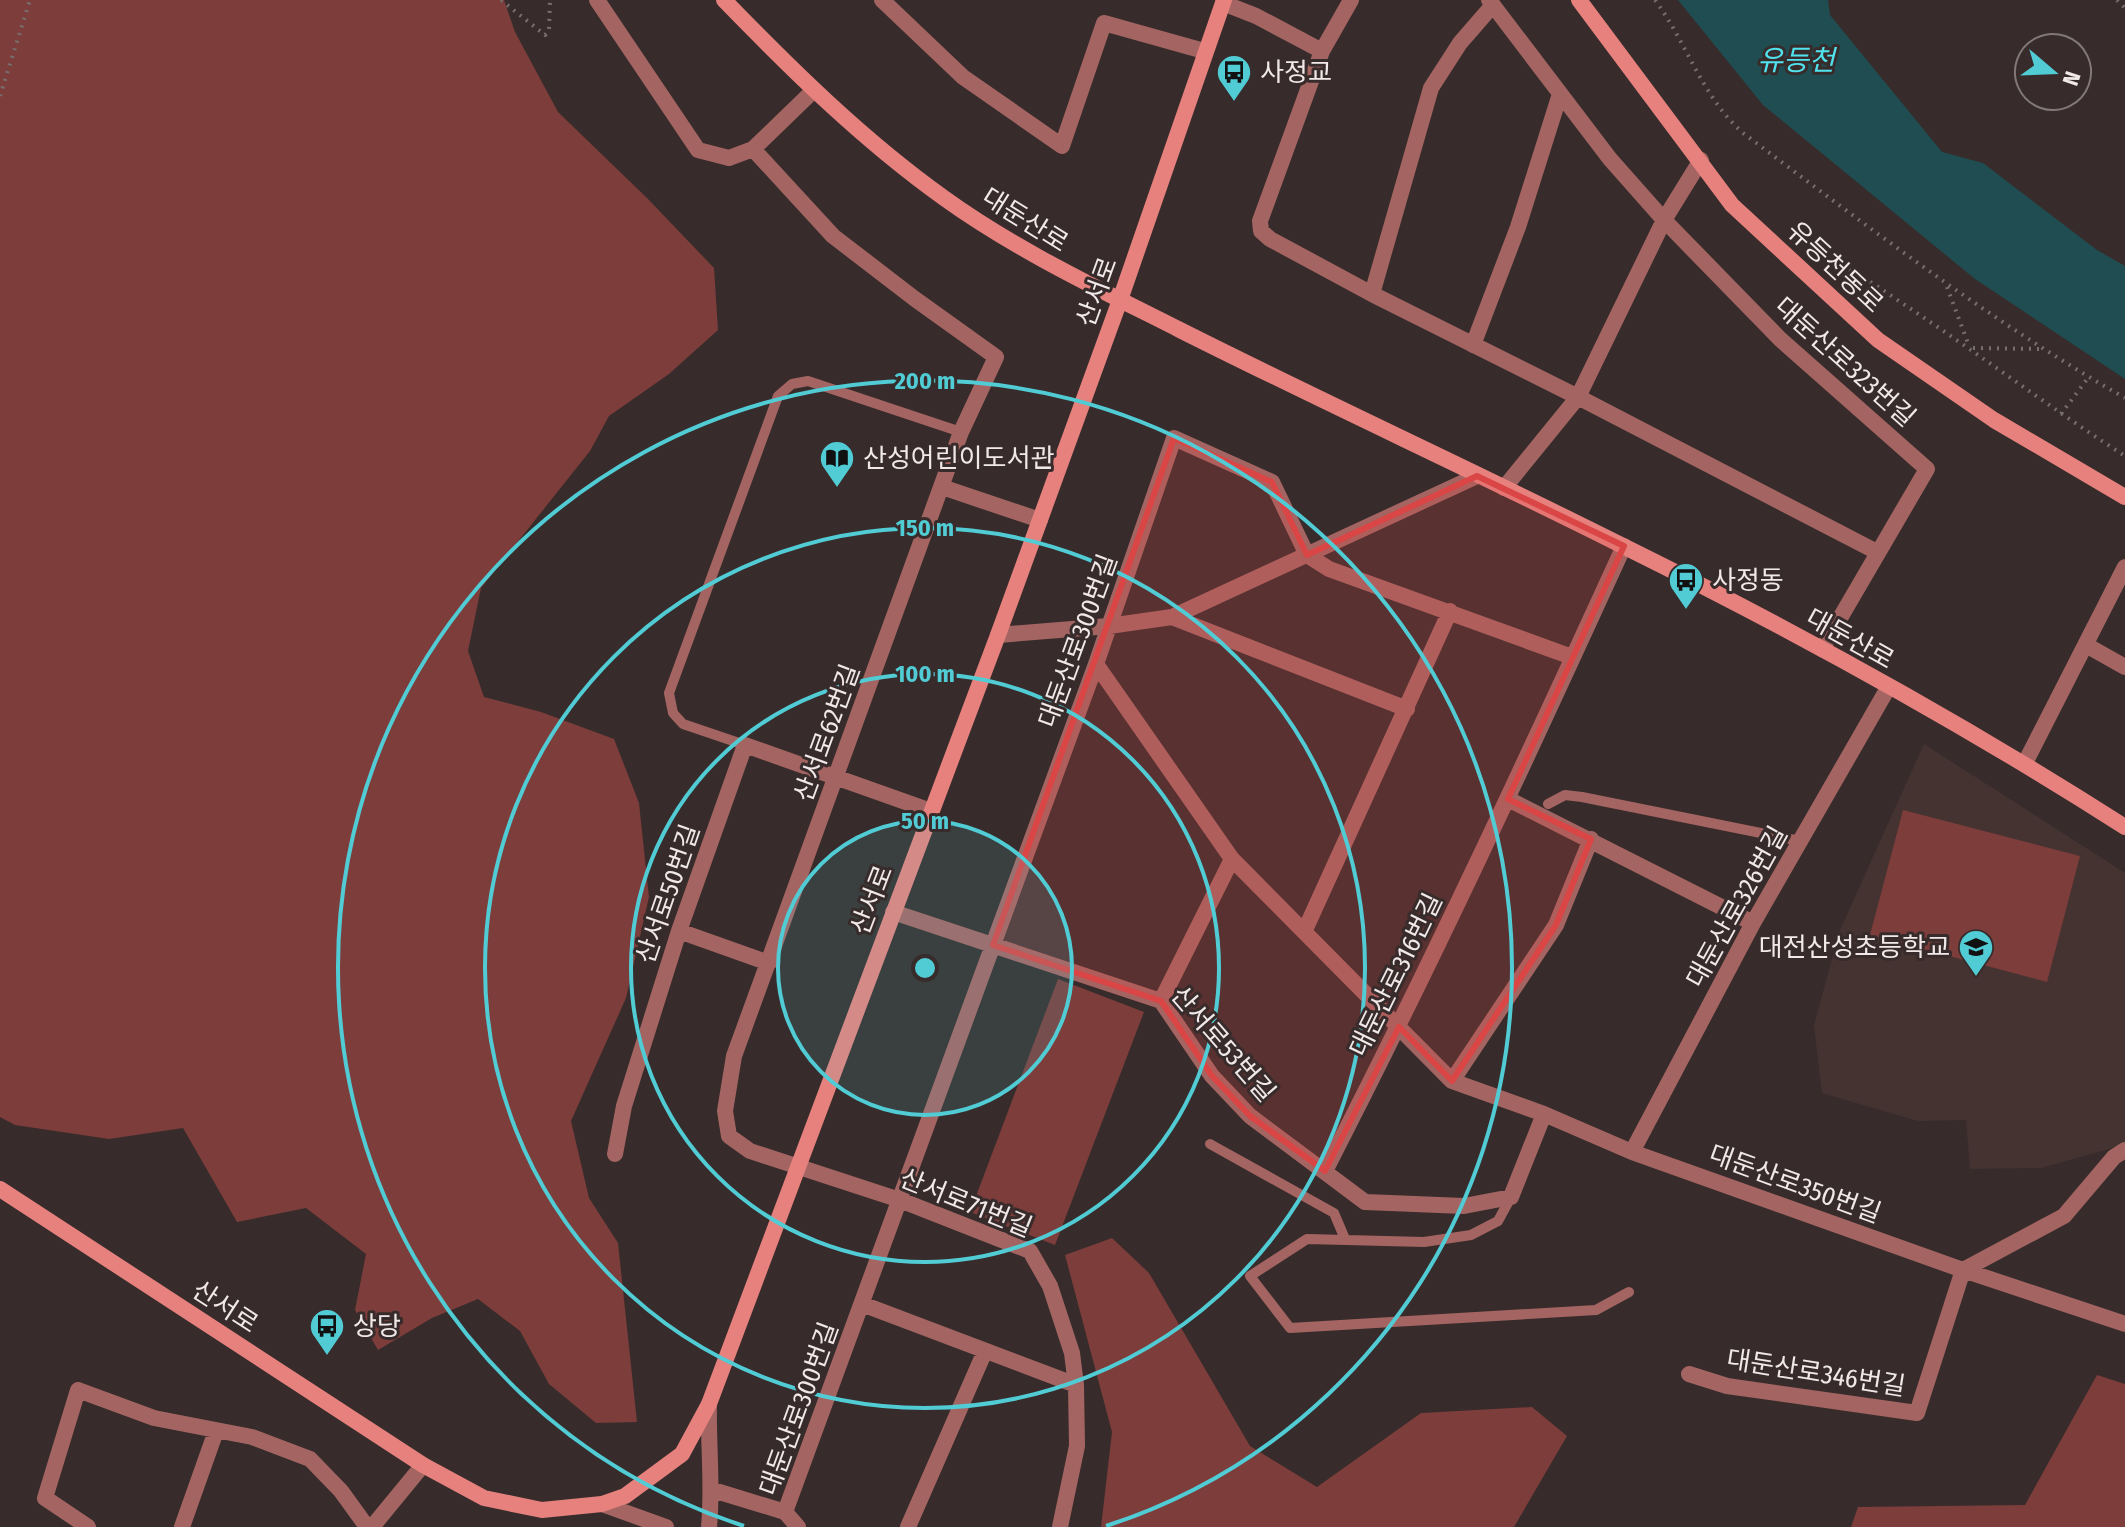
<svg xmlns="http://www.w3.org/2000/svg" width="2125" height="1527" font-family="'Fira Sans Condensed','Noto Sans KR',sans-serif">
<rect width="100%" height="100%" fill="#372c2b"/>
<path fill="#453332" d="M1924,744L2125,873V1142L2119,1146L2041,1168L1970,1169L1966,1120L1918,1121L1822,1093L1814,1025L1840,930Z"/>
<path fill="#7c3d3b" d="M0,0H504L515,32L558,112L647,198L714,268L718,330L669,374L609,416L590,451L481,588L468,651L484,697L541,712L614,739L639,803L649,897L626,998L571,1121L589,1198L618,1243L637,1422L596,1423L549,1384L520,1331L478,1299L432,1318L378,1350L355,1310L366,1254L306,1208L237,1222L183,1128L109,1139L15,1125L0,1117Z
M1903,810L2080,856L2047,982L1870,935Z
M1058,979L1144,1012L1055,1245L970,1212Z
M1112,1238L1149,1273L1250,1446L1317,1487L1421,1413L1532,1407L1567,1436L1514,1527H1101L1112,1432L1065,1255Z
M2097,1375L2125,1384V1527H1851L1858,1507L2025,1505Z"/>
<path fill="#204d51" d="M1678,0H1828L1830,15L1942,152L1983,163L2097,250L2125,266V379L1975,279L1763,105Z"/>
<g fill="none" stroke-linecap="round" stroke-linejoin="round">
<path stroke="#786e6e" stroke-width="4" stroke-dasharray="2 6" stroke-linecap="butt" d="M501,0L545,35L549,31L550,0
M1655,0C1687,43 1702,97 1743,133C1867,226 1990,321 2125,398
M2117,0L2125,8
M0,96L30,0
M1819,260C1853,266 1883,291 1911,309C1983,357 2052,409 2125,456
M1947,287L1969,346
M1973,348L2040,349
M2061,414L2088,378"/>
<path stroke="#a46562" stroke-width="10" d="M745,745L683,724L673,713L669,693L778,396L792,384L808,381L961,432
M1548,804L1565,795L1582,797L1800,841
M1210,1144L1334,1213L1345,1239
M1511,1197L1498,1221L1471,1235L1424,1242L1307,1239L1250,1276L1290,1328L1596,1310L1629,1292"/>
<path stroke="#a46562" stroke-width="16" d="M597,0L698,150L729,158L753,149L813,91
M882,0L963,77L1062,146L1104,23L1204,51
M1351,0L1322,51L1260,221L1261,231L1270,239L1372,294L1578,397L1877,552
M1489,0L1610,159L1664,220L1780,339L1927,469L1822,649
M1223,3L1256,16L1322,51
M753,149L833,236L915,299L996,357L961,432L734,1056L725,1111L729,1136L750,1151L900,1200L1030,1251L1050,1286L1072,1353L1076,1385L1077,1446L1060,1527
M1372,294L1431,88L1460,43L1493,5
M1473,345L1518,227L1560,94
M942,487L1040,520
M1504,488L1578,397L1664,220L1701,160
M1172,617L1407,709
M998,635L1109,626L1172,617L1477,476
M2086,645L2125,667
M1096,664L1232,859L1452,1081L1544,1114L1632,1152L1963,1270L2125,1324
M1508,799L1753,923
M893,912L1161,1001L1212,1076L1250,1116L1365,1202L1464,1206L1511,1197L1544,1114
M1305,930L1450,611
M679,931L769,963
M1161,1001L1232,859
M1452,1081L1556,925L1591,839
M1632,1152L1753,923L1888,688
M615,1154L624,1106L679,931L745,745L931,811
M1325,1171C1431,965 1528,756 1624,546
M862,1304L1076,1385
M1689,1374L1727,1386L1917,1413L1963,1270L2064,1216L2114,1157L2125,1150
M713,1490L785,1512
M602,1504L666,1527
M785,1512L1096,664L1174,438L1272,482L1307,555L1329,569L1572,657
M785,1512L798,1527
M88,1527L45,1498L78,1390L154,1418L252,1437L310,1459L341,1491L367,1527
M182,1527L216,1431
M372,1527L423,1465
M709,1527C713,1486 708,1445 709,1404
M908,1527L985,1351"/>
<path stroke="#a46562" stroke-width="16" d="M2025,763L2125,567"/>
<path stroke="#e6817d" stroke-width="16" d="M724,0C793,71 863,140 944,198C1016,250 1101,290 1180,330C1327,404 1476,472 1623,546C1795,631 1964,724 2125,827
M1579,0L1732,205L1878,340L1994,420L2125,497
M0,1189L423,1465L484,1498L542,1510L602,1504L625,1496L682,1454L709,1404L998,635L1120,300L1224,0"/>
</g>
<path fill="#da4545" fill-opacity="0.2" stroke="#da4545" stroke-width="6" stroke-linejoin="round" d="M1174,438L1272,482L1307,555L1477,476L1624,546L1508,799L1591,839L1556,925L1452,1081L1399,1027L1325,1171L1250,1116L1212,1076L1161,1001L993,945Z"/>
<circle cx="925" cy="968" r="147" fill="#51ccd5" fill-opacity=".12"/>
<g fill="none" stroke="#51ccd5" stroke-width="4">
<circle cx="925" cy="968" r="147"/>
<circle cx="925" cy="968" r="294"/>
<circle cx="925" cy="968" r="440"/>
<path d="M744 1526A587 587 0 1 1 1106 1526"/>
</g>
<defs>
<g id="bus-pin" transform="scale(1.8)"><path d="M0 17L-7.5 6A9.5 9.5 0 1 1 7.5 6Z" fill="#51ccd5" stroke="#372c2b"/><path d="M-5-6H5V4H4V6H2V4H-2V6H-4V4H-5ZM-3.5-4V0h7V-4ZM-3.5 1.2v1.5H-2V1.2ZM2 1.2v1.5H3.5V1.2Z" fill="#111"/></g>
<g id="library-pin" transform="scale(1.8)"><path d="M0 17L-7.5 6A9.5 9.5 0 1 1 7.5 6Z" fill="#51ccd5" stroke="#372c2b"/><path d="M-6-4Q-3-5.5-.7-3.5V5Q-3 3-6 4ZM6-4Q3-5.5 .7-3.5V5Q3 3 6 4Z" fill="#111"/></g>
<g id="school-pin" transform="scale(1.8)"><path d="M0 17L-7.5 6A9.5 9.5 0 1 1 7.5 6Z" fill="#51ccd5" stroke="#372c2b"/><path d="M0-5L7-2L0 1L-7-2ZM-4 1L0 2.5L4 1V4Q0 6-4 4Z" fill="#111"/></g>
</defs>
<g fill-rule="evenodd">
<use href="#bus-pin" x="1234" y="72"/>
<use href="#library-pin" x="837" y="458"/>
<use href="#bus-pin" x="1686" y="580"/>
<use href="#school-pin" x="1976" y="947"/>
<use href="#bus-pin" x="327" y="1326"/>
</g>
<g text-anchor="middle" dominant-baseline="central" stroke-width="6" stroke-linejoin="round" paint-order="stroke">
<g font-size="26" fill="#f1e9e9" stroke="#372c2b" text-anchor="start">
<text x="1260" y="72">사정교</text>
<text x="863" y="458">산성어린이도서관</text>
<text x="1712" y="580">사정동</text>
<text x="1950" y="947" text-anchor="end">대전산성초등학교</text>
<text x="353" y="1326">상당</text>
</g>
<g font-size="26" fill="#f1e9e9" stroke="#372c2b">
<text transform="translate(1025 220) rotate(32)">대둔산로</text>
<text transform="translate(1835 267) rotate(43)">유등천동로</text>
<text transform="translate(1097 292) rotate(-70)">산서로</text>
<text transform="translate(1845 362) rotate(42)">대둔산로323번길</text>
<text transform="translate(1850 639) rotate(29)">대둔산로</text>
<text transform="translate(1078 641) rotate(-70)">대둔산로300번길</text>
<text transform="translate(827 733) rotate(-70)">산서로62번길</text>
<text transform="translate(668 894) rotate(-71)">산서로50번길</text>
<text transform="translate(872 900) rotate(-69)">산서로</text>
<text transform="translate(1737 907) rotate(-61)">대둔산로326번길</text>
<text transform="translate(1396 975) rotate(-64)">대둔산로316번길</text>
<text transform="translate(1223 1044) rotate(49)">산서로53번길</text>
<text transform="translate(1795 1184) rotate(20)">대둔산로350번길</text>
<text transform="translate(966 1203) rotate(22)">산서로71번길</text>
<text transform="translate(225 1307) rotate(33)">산서로</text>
<text transform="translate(1816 1373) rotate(9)">대둔산로346번길</text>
<text transform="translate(799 1409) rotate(-70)">대둔산로300번길</text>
</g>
<g font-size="28" font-style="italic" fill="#50e3ee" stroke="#372c2b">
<text x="1796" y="60">유등천</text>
</g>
</g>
<circle cx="925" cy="968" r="12" fill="#51ccd5" stroke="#372c2b" stroke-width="4"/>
<g font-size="24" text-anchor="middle" font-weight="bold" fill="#51ccd5" stroke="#372c2b" stroke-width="6" stroke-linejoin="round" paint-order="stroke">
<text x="925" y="389">200 m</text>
<text x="925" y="536">150 m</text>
<text x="925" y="682">100 m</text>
<text x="925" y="829">50 m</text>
</g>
<g transform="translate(2053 72) rotate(109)"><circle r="38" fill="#372c2b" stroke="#817877" stroke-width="2"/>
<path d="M0-6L14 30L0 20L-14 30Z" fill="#51ccd5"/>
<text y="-12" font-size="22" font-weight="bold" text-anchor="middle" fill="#f1e9e9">N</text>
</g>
</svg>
